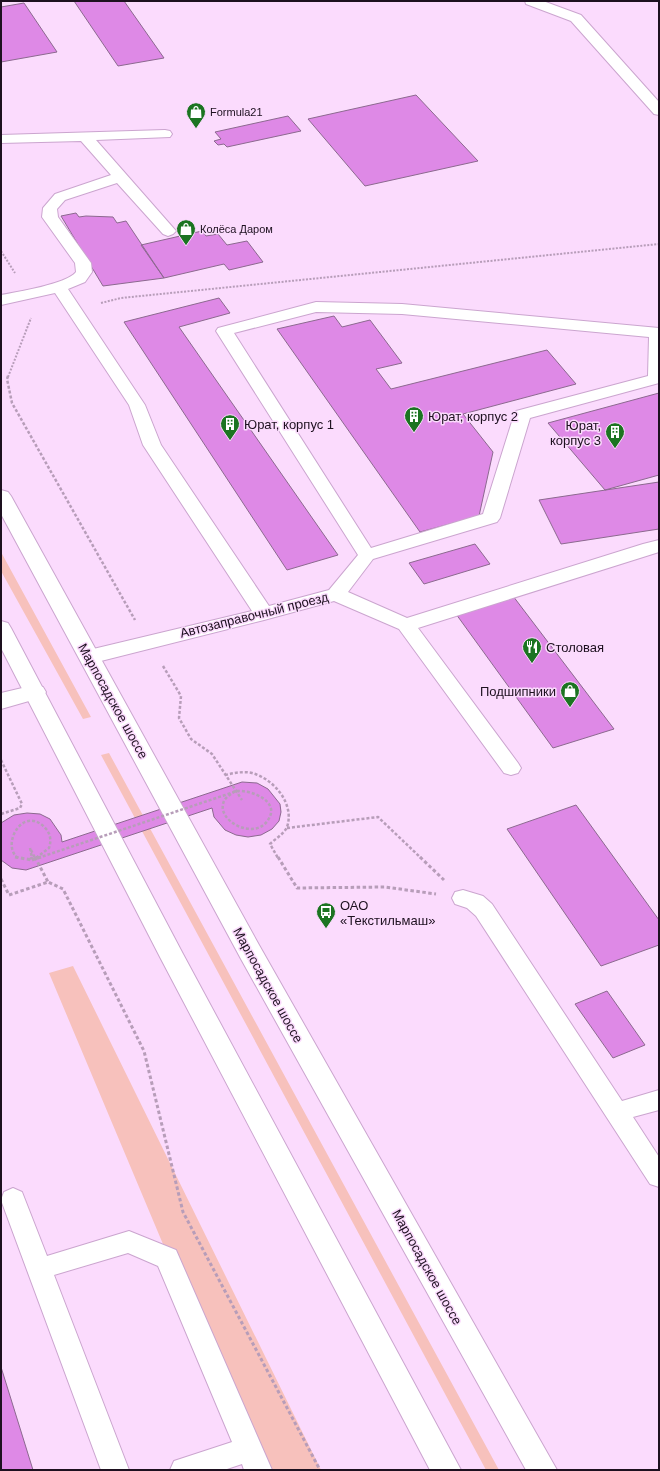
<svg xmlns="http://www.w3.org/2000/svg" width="660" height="1471" font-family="Helvetica,sans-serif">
<rect width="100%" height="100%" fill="#fbdbfd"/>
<path fill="#f7c1bc" d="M1,552L91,717L83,719L1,571Z
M109,753L499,1470H486L101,755Z
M73,966L321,1470H258L49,973Z"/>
<path fill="#de89e6" stroke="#8c698f" d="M74,1H124L164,58L118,66Z
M24,3L57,52L1,62V7Z
M416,95L478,161L365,186L308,119Z
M288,116L301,131L227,147L224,144L218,145L214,141L221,139L215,132Z
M76,213L79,217L86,216L113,217L117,223L126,221L164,278L103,286L61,216Z
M202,231L206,236L218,234L227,245L247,241L263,262L229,270L224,264L164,278L141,245Z
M219,298L230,313L179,327L338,555L287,570L124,322Z
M334,316L342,327L370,320L402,363L376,369L391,389L547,350L576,384L463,414L493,452L479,516L420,532L277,329Z
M659,393V475L605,490L548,423Z
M659,482V529L561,544L539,500Z
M475,544L490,564L424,584L409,563Z
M513,596L614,729L553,748L456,614Z
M242,782L257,783L268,789L280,804L281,812L279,821L272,829L261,835L248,837L236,835L225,830L214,817L212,808L26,870L12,868L1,860V823L14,815L27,813L40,814L50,819L61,835L62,842Z
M576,805L659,920V945L601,966L507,829Z
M607,991L645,1045L613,1058L575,1004Z
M1,1367L33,1470H1Z"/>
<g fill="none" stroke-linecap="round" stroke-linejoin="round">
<g stroke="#cba5cf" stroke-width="2">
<path id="service" d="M525,1H543L581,15L659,102V115L654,114L571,21L526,4Z
M165,130L170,131L172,134L170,137L96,140L176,231L173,234L168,236L163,234L117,183L65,200L57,209L58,217L91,263L92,272L85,282L68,289L145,405L161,445L269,606L329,590L358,555L216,331L218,328L316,302L402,304L659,328V383L530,418L500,518L497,522L373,559L348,592L407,618L643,544L659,540V552L418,628L518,763L521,768L518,773L511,775L504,773L399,629L334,601L264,620L89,664L82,662L79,657L82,652L89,650L252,611L143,445L129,405L55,293L1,305V295C17,292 67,284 76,272L75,263L42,217L43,208L55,194L111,175L81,141L1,143V135ZM316,312L402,314L649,337L648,376L516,411L514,415L483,514L371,548L234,333Z
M463,890L483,896L492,904L622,1101L659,1090V1110L633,1117L659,1157V1187L650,1184L476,916L467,908L455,904L452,898L455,892Z
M13,1188L22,1192L47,1256L129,1231L176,1250L272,1470H244L242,1464L224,1470H170L174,1461L232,1442L158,1266L128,1253L54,1275L129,1470H101L1,1200L4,1192Z"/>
</g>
<g stroke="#cba5cf" stroke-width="2">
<path id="minor" d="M35,685L43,687L46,692L43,697L1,709V693Z"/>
</g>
<g stroke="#cba5cf" stroke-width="2">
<path id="primary" d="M1,490L8,492L11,496L259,945L557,1470H526L241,959L1,514Z
M1,621L8,623L11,628L183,954L461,1470H430L161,959L1,648Z"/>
</g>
<path stroke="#b79db9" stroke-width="2" stroke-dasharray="2 1.5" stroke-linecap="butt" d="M1,251L15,273
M101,303L121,298L659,244
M8,377L31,318"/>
<path stroke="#b79db9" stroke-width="2.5" stroke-dasharray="3 2" stroke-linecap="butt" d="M8,376L7,379L12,403L135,620
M163,666L181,696L179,718L191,739L212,754L242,800
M1,760L22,804L20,808L1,814
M225,775C234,773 243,771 252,773C274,779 295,804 287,827C284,834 275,839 270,844L278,858
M235,791C231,794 226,797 224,801C215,821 255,841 268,820C281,801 251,790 237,791L238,793
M287,828L378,817L421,858
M30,848L32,858
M31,850L35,858
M18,858C0,845 24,802 47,830C51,836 51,842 49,848L36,858"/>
<path stroke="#b79db9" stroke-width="3" stroke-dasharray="3.5 2.5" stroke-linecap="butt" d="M15,857L32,860L31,857
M35,857L48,882
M278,857L297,888L385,887L436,894
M420,857L444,880
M36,858L38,857
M1,879L9,895L48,882L63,889L144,1051L183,1212L320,1470"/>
<use href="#service" fill="#fff" fill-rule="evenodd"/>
<use href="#minor" fill="#fff" fill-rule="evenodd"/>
<use href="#primary" fill="#fff" fill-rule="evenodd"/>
<path stroke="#b79db9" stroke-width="2.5" stroke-dasharray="3 2" stroke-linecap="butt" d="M38,858L237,791"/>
<path stroke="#b79db9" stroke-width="3" stroke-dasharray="3.5 2.5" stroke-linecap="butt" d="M32,860L41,857"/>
</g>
<defs>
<g id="shop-pin" transform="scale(1)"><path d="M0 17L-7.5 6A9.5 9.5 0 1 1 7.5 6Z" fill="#1b7421" stroke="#fbdbfd"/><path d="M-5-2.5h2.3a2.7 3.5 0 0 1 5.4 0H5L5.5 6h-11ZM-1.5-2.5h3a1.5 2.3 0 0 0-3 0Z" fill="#fff"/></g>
<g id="building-pin" transform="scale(1)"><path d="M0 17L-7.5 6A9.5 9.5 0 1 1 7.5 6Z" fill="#1b7421" stroke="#fbdbfd"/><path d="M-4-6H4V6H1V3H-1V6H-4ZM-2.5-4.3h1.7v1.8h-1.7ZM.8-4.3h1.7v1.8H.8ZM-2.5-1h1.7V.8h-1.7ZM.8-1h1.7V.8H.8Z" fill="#fff"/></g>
<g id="restaurant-pin" transform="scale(1)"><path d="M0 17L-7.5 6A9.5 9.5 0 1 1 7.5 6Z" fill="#1b7421" stroke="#fbdbfd"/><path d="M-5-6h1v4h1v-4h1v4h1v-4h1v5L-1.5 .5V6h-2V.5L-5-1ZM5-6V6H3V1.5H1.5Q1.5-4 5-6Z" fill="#fff"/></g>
<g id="bus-pin" transform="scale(1)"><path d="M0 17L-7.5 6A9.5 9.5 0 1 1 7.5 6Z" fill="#1b7421" stroke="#fbdbfd"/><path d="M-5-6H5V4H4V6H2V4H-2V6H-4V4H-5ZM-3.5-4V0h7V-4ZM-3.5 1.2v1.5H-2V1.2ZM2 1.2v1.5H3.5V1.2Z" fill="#fff"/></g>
</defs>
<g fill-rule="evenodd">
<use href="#shop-pin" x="196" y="112"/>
<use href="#shop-pin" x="186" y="229"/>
<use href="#building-pin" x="414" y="416"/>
<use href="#building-pin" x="230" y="424"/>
<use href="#building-pin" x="615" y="432"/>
<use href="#restaurant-pin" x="532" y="647"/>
<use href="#shop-pin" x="570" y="691"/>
<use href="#bus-pin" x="326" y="912"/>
</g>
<g text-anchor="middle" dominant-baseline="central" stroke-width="3" stroke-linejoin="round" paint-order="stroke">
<g font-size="11" fill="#1d101f" stroke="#fbdbfd" text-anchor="start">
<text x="210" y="112">Formula21</text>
<text x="200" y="229">Колёса Даром</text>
</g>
<g font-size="13" fill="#1d101f" stroke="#fbdbfd" text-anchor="start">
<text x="428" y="416">Юрат, корпус 2</text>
<text x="244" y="424">Юрат, корпус 1</text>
<text x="601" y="425" text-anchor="end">Юрат,<tspan x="601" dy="15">корпус 3</tspan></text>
<text x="546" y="647">Столовая</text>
<text x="556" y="691" text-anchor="end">Подшипники</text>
<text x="340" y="905">ОАО<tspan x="340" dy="15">«Текстильмаш»</tspan></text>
</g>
<g font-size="13" fill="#1d101f" stroke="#fbdbfd">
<text transform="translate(254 615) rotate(-14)">Автозаправочный проезд</text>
<text transform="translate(113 701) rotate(61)">Марпосадское шоссе</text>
<text transform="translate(268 985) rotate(61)">Марпосадское шоссе</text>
<text transform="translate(427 1267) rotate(61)">Марпосадское шоссе</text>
</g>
</g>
<rect width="660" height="1471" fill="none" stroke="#1d101f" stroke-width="4"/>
</svg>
